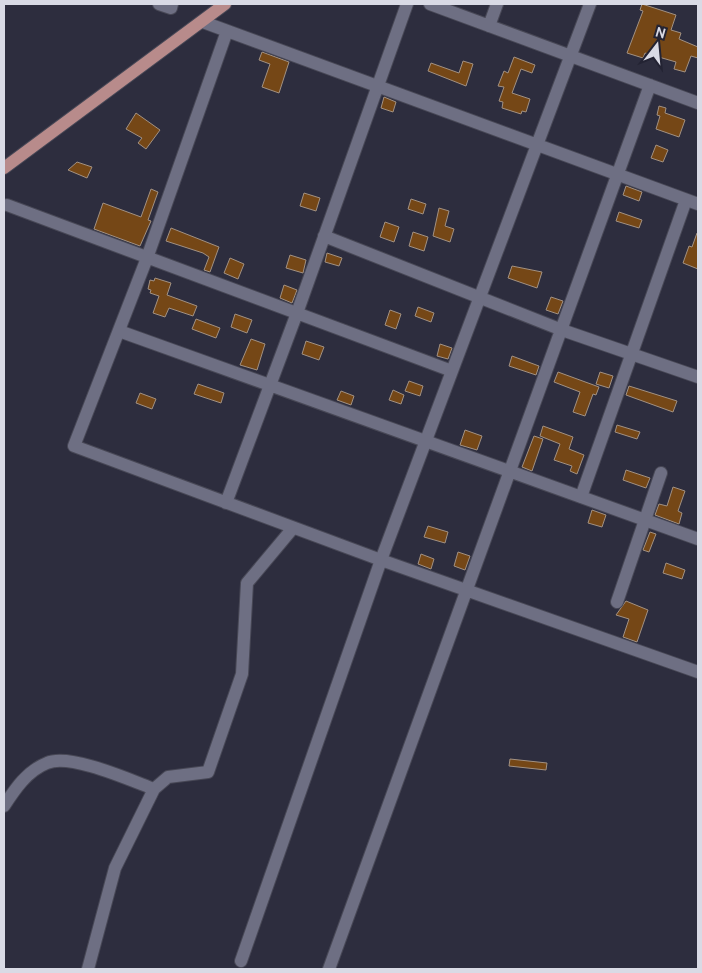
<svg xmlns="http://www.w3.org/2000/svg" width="702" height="973" font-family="Cabin,sans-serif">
<rect width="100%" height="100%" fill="#2d2d3e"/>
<path fill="#754716" stroke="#a29182" d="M642,4L676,15L671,30L681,33L679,39L698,47V58L691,56L685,72L674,69L676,62L645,53L643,58L627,53L643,11L640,10Z
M262,52L289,62L279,93L262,87L270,64L259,60Z
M514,57L535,65L532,73L521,69L512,93L530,99L526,112L522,111L521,114L502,108L503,102L499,101L504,87L498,86L504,71L508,73Z
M463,61L473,64L466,86L428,71L431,63L459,73Z
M384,97L396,102L393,112L381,108Z
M659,106L666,108L665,113L685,120L679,137L656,129L660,116L657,115Z
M136,113L160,130L146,149L138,143L142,138L126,129Z
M656,145L668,150L663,162L651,158Z
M77,162L92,167L87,178L68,170Z
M626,186L642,192L639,201L623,195Z
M151,189L158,192L148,220L151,221L140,246L94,229L103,203L141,217Z
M304,193L320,198L316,211L300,206Z
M411,199L426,204L423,214L408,209Z
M439,208L449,211L445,226L454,229L450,242L433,236Z
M619,212L642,220L639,228L616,221Z
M385,222L399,227L394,242L380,237Z
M171,228L219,247L210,272L204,270L209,257L203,253L166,241Z
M413,232L428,237L424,251L409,246Z
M697,233H698V269L683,263L689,246L692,247Z
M327,253L342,258L339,266L325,262Z
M290,255L306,260L303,273L286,268Z
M230,258L244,264L238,279L224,273Z
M512,266L542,272L537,288L508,278Z
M155,278L171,283L167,295L197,306L193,316L169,308L165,317L153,313L159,296L150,293L151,290L148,289L150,280L154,281Z
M284,285L297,290L292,303L280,298Z
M551,297L563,301L558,314L546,310Z
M418,307L434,313L431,322L415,316Z
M390,310L401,314L396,329L385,325Z
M235,314L252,320L247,333L231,327Z
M196,319L220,328L216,338L192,329Z
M251,339L265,344L257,370L240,365Z
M306,341L324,347L319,360L302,354Z
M440,344L452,348L448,359L437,356Z
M512,356L539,366L536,375L509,366Z
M558,372L599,387L596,395L593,394L585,416L573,412L580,392L554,382Z
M600,372L613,376L609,388L596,384Z
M409,381L423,386L420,396L405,391Z
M198,384L224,393L221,403L194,394Z
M629,386L677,401L673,412L626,395Z
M393,390L404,395L401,404L389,400Z
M341,391L354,396L351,405L337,400Z
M140,393L156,399L152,409L136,403Z
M617,425L640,432L637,439L615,432Z
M543,426L573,437L569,449L584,455L577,474L570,471L572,466L554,460L560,444L540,436Z
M465,430L482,436L477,450L460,445Z
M534,436L543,439L532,471L522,467Z
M626,470L650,478L646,488L623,480Z
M673,487L685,491L678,511L682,513L679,524L655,515L659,504L667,506Z
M592,510L606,515L602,527L588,523Z
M428,526L448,532L445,543L424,537Z
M650,532L656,534L649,552L643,550Z
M458,552L470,556L465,570L454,566Z
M421,554L434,559L431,569L418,564Z
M666,563L685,570L682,579L663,573Z
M626,601L648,610L637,642L623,637L629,619L616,615Z
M510,759L547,763L546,770L509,766Z"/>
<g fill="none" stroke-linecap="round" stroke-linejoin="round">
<g stroke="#484856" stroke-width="14">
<path id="minor" d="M159,4L171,8L172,4
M430,4L698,103
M203,22L698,204
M489,26L497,4
M227,31L147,258L74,446L381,560L698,672
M7,205L452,371
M324,236L562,330L698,377
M119,331L698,539
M581,497L686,200
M226,503L297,313L407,4
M617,602L661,473
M4,806C15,789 27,771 47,763C70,753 130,780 154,789
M241,961L381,560L590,4
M88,969L115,868L154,789L168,777L208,772L242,674L247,583L293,528
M329,969L650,85"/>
</g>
<g stroke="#484856" stroke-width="14">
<path id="major" d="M4,168L225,4"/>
</g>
<use href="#minor" stroke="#6e6f83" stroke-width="12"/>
<use href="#major" stroke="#b88b8b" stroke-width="12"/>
</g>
<rect width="702" height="973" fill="none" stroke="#d9dae5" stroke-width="10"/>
<g transform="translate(657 45) rotate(16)" stroke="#232333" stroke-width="4" paint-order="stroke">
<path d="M0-4L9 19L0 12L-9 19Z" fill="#d9dae5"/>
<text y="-8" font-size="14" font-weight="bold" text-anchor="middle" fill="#d9dae5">N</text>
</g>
</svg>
